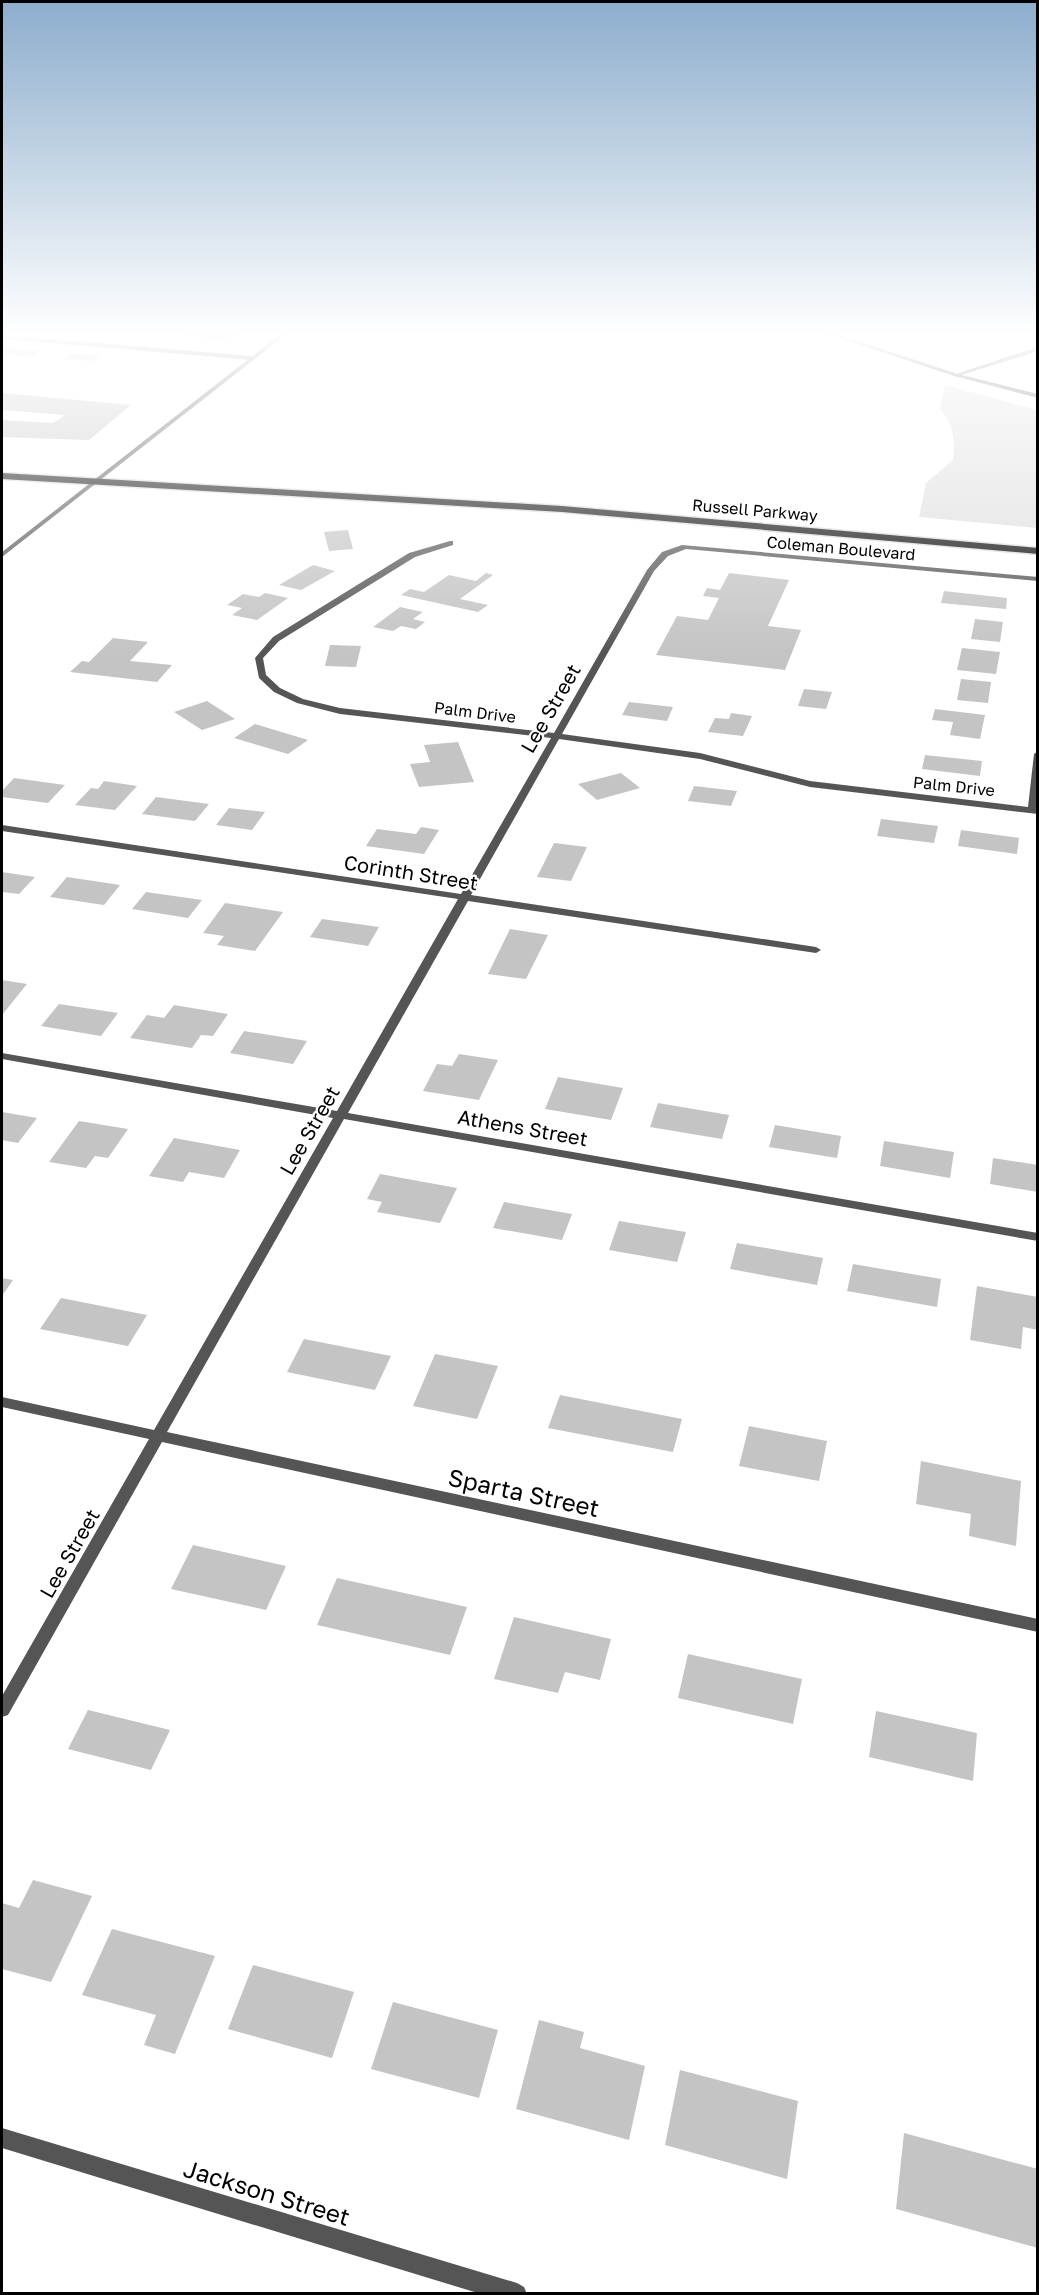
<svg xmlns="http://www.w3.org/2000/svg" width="1039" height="2295" font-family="'Golos Text',sans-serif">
<rect width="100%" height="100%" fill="#fff"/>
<path fill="#dcdcdc" d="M945,385L1037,410V528L919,517L926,483L953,460C955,440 954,425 940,409Z"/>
<path fill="#c4c4c4" d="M191,333H209L238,335L231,341L185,337Z
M2,347L42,351L32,357L2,354Z
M73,353L100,356L92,361L64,359Z
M2,393L131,405L89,440L2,437V420L53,423L65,415L2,410Z
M348,530L353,549L329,551L324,532Z
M313,565L335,571L301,590L279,585Z
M486,573L493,575L460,599L488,605L478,612L401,595L410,589L424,592L449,575L476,581Z
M729,573L789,580L768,626L801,630L785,670L656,655L677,616L708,620L719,598L703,596L707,588L720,590Z
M944,591L1007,598L1006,609L941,603Z
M265,593L288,598L257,620L232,615L242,608L227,605L243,594L259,597Z
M400,607L423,612L413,619L425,622L416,629L401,626L393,631L373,627Z
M975,619L1003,622L1000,642L971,639Z
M113,638L148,642L130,661L172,665L157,682L70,672L82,661L89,662Z
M330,645L361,646L356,667L325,666Z
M962,648L1000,652L996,674L957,670Z
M961,679L991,682L988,703L957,700Z
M804,689L832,692L826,709L798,706Z
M207,701L235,719L202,730L174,712Z
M629,702L673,707L667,721L622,715Z
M935,709L985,715L980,739L950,735L953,722L932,720Z
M731,713L752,716L743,736L708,732L715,718L729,719Z
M255,724L308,740L288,754L234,738Z
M458,742L474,782L419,787L410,764L430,762L424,745Z
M925,755L982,761L980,776L922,769Z
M621,773L640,788L597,800L578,784Z
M14,778L65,785L48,803L2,797V791Z
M104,781L137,786L115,810L75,805L91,788L98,789Z
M694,786L737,791L731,806L688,801Z
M156,797L209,804L195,821L142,814Z
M229,808L265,812L252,830L216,825Z
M881,819L938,826L934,843L877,836Z
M421,827L439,830L424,854L366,846L377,829L416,834Z
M961,830L1019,838L1017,854L958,846Z
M554,843L587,847L571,881L537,877Z
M2,872L35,877L19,894L2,892Z
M67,877L120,885L104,905L50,897Z
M146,892L202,900L188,918L132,909Z
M225,903L283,912L255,951L217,945L224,936L203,933Z
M322,919L379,927L368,946L310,937Z
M510,929L548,935L526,979L488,974Z
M2,980L27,984L2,1015Z
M59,1004L118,1013L101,1036L41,1026Z
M174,1005L228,1014L213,1036L201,1035L192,1048L130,1038L147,1015L164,1018Z
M244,1031L307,1041L293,1064L230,1053Z
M459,1054L498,1060L479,1100L423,1091L437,1064L452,1066Z
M558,1077L623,1088L611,1120L545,1109Z
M658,1103L729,1115L722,1139L650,1127Z
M2,1112L37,1118L18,1143L2,1140Z
M79,1121L128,1129L108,1158L95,1156L86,1168L49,1162Z
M775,1125L841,1136L837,1158L769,1147Z
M174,1138L240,1150L224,1178L189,1172L183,1182L149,1176Z
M884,1141L954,1152L950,1178L880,1166Z
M993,1158L1038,1165V1192L990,1184Z
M380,1174L457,1188L440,1223L377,1212L382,1202L367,1199Z
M504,1202L572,1214L562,1240L493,1228Z
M619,1221L686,1232L677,1262L609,1250Z
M737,1243L823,1258L817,1285L730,1269Z
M853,1264L941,1279L937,1307L847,1291Z
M2,1278L13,1280L2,1296Z
M977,1286L1038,1297V1330L1023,1327L1021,1349L970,1340Z
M61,1298L147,1315L128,1346L40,1329Z
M304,1339L391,1356L375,1390L287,1372Z
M435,1354L498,1366L477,1419L413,1406Z
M560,1395L682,1419L673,1452L548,1428Z
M749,1426L827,1441L819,1481L739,1466Z
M921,1461L1021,1481L1016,1546L969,1536L971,1514L916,1504Z
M193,1545L286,1566L266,1610L171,1589Z
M337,1578L467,1607L450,1655L317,1625Z
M514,1617L611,1639L600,1680L565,1672L558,1693L494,1679Z
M688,1654L802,1679L793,1724L678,1698Z
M88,1710L170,1730L151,1770L68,1749Z
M876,1711L977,1733L973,1781L869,1757Z
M33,1880L92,1896L51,1982L2,1969V1903L19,1908Z
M112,1929L215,1956L175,2054L144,2045L156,2015L82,1995Z
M253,1965L354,1992L332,2058L228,2029Z
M393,2002L498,2030L479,2098L371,2069Z
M539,2020L584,2032L580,2048L645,2066L629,2140L516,2109Z
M680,2070L798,2101L787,2179L665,2145Z
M904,2133L1038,2169V2248L896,2209Z"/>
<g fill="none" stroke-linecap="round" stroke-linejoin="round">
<g stroke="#dbdbdb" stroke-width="3">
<path id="primary" d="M2,473L562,506L1038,548V554L562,512L2,479Z"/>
</g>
<path fill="#555" fill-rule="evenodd" d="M2,335L252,356L255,358L252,360L2,339Z
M1038,347V351L958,376L953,375Z
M450,541H453V545L415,557L279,641L263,658L266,675L280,688L303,699L340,708L554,733L647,570L662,552L682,545L1038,577V581L686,549L668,556L654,571L562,734L700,753L810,781L1028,807L1034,754L1038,751V814L810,787L700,759L559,739L471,895L816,947L821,950L816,953L468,901L348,1113L1038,1233V1241L344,1119L167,1432L1038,1619V1632L162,1442L8,1715L2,1717V1696L149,1439L2,1407V1397L154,1430L333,1118L2,1059V1053L337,1111L458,899L2,831V825L461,894L551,738L340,714L297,703L274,692L259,678L255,658L273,637L409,553Z
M2,2128L517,2283L524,2287L527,2294H481L2,2148Z"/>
<path fill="#555" fill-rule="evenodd" d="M282,333H288L2,557V552Z
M825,333H833L958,374L1038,394V398L954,376Z"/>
<use href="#primary" fill="#000" fill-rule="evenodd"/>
</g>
<linearGradient id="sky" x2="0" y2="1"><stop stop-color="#8cadcc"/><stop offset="0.51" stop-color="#fff"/><stop offset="1" stop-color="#fff" stop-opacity="0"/></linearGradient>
<rect width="1039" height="654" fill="url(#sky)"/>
<g text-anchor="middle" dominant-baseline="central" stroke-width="4.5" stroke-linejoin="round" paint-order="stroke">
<g font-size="16" fill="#000" stroke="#fff">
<text transform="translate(755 510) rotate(5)">Russell Parkway</text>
<text transform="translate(841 548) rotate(5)">Coleman Boulevard</text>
<text transform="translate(475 712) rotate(7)">Palm Drive</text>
<text transform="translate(954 786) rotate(6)">Palm Drive</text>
</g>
<g font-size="20" fill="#000" stroke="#fff">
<text transform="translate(550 708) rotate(-60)">Lee Street</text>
<text transform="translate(411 872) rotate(9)">Corinth Street</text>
<text transform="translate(523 1127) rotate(10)">Athens Street</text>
<text transform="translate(309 1130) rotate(-60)">Lee Street</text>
<text transform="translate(69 1553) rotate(-60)">Lee Street</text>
</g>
<g font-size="24" fill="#000" stroke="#fff">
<text transform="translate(524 1492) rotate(12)">Sparta Street</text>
<text transform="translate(267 2192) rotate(17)">Jackson Street</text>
</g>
</g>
<rect width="1039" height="2295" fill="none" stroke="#000000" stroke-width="6"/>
</svg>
